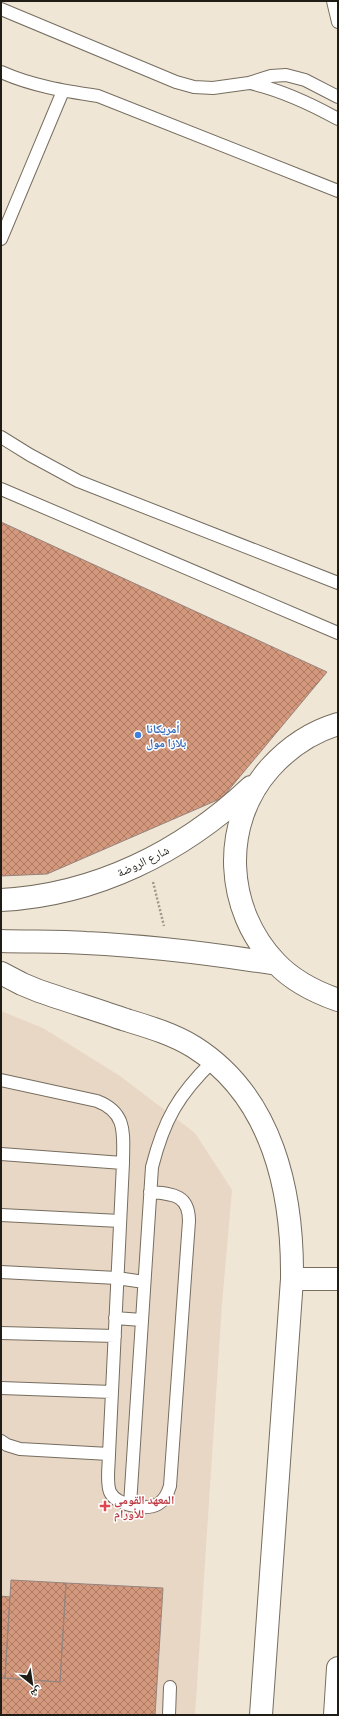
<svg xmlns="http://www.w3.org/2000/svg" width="339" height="1716" font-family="'Titillium Web','Noto Naskh Arabic',sans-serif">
<defs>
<pattern id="building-cross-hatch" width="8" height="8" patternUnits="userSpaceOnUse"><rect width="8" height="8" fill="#d4987d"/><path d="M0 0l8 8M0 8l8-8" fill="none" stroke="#ac7b65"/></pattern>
</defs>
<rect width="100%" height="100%" fill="#f0e6d6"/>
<path fill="#e8d7c5" d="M1,1011L43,1028L120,1076L195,1133L232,1190L222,1304L195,1715H1Z"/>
<path fill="url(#building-cross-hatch)" stroke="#96847d" d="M1,522L327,672L222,798L47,874L1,876Z
M11,1580L66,1583L60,1682L5,1678Z
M66,1583L163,1588L155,1715H1V1678L60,1682Z
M1,1596L10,1597L5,1678H1Z"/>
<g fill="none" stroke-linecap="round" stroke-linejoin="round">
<g stroke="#766d5f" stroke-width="14">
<path id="lane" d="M333,1L338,22
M1,9L176,82L194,87L213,88L249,83L271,76L286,75L305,80L338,97
M1,72C32,86 65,91 98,96L338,191
M250,83C281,90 311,104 338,119
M1,239L63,91
M1,437L30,455L78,481L338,583
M1,489L338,633
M1,1080L97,1101C128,1113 123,1135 123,1163L109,1454C109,1465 106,1482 110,1492C116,1505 146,1511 158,1504C165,1500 168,1493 170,1486L189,1221C189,1194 172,1194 150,1192
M1,1154L123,1163
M1,1215L120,1221
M1,1272L117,1278L144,1282
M115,1318L142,1320
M1,1333L115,1336
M1,1388L112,1392
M1,1441L7,1445L20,1449L109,1454
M130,1505L152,1167C164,1120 178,1095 213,1061
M169,1715L170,1687"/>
</g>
<g stroke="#766d5f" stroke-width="24">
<path id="street" d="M1,973L22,984L39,991C68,1001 97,1010 126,1020C149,1027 173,1034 194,1047C273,1097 293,1192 292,1279L261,1715"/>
</g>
<g stroke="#766d5f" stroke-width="24">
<path id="secondary" d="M338,724C311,732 289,747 270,768C220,824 225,910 276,963C293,981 315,992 338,1000
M1,900C96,895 182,852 251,787
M1,941C29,942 58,941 86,943C150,946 214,954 277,964
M292,1279H338
M335,1715L338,1668"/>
</g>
<path stroke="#a0998d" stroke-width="2.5" stroke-dasharray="2 2" stroke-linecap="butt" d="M153,882L164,926"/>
<use href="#lane" stroke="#fff" stroke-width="12"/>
<use href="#street" stroke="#fff" stroke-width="22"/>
<use href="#secondary" stroke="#fff" stroke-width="22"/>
</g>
<circle fill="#3f7fe0" stroke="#fff" stroke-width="1.5" cx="138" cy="735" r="4"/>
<path fill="#e0444e" stroke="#fff" stroke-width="1.5" d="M103 1500h4v4h4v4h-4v4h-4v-4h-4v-4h4z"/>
<g text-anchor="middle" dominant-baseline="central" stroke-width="3" stroke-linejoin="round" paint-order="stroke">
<g font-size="12" font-weight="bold" fill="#366cbe" stroke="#fff" text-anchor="start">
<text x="146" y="728">أمريكانا<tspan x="146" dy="14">بلازا مول</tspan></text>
</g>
<g font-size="12" fill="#201d17" stroke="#fff">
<text transform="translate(143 861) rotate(-26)">شارع الروضة</text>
</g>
<g font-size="12" font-weight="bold" fill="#be3a42" stroke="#fff" text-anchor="start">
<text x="114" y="1499">المعهد القومى<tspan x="114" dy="14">للأورام</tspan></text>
</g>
</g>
<rect width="339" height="1716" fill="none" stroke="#201d17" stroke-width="4"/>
<g transform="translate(32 1684) rotate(150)" stroke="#ffffff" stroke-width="3" paint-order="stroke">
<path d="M0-3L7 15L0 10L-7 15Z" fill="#201d17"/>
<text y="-6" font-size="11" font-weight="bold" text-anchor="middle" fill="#201d17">ش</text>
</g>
</svg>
